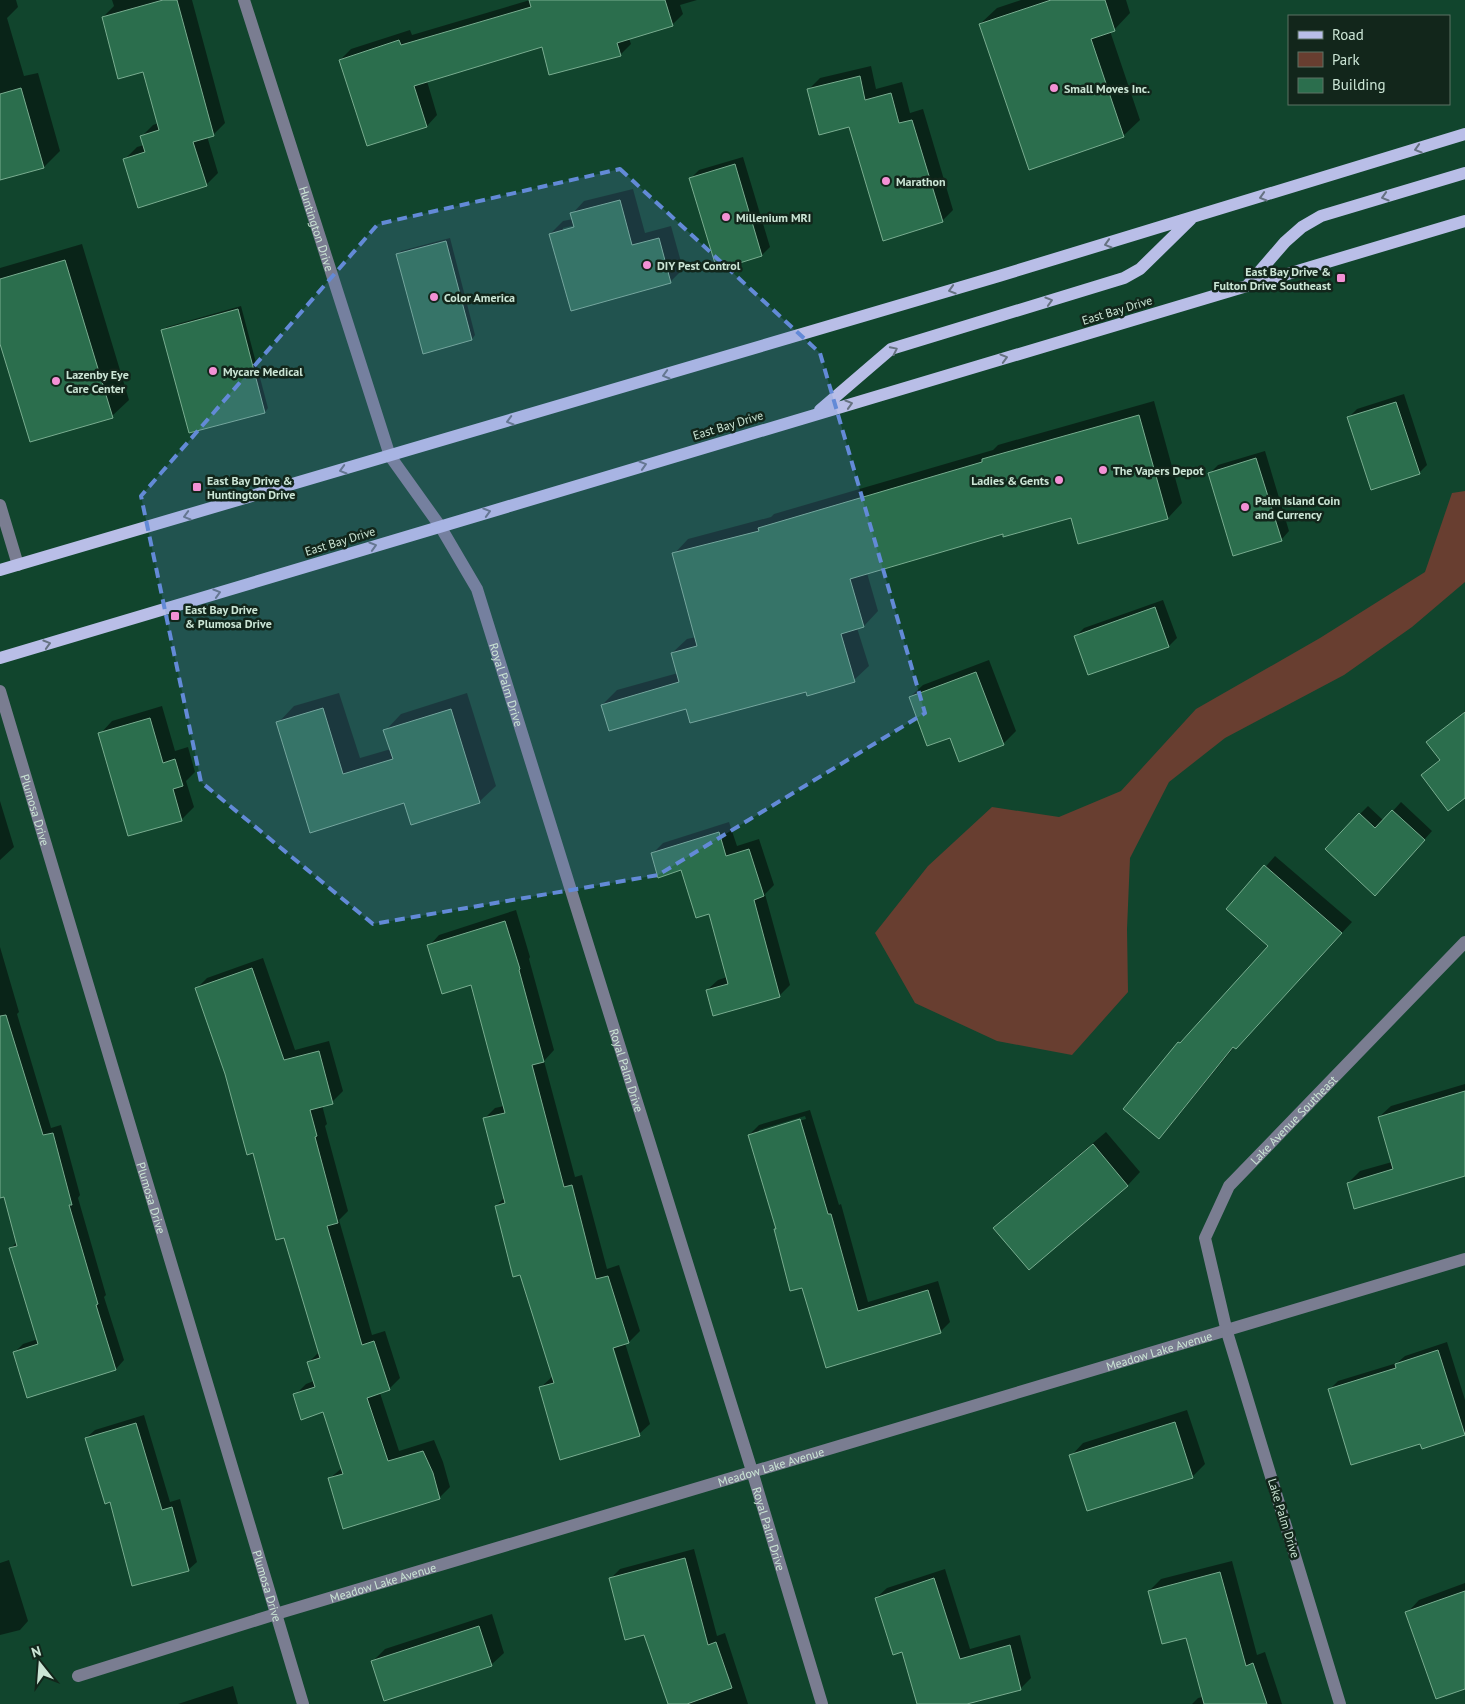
<svg xmlns="http://www.w3.org/2000/svg" width="1465" height="1704" font-family="'PT Sans',sans-serif">
<rect width="100%" height="100%" fill="#11452d"/>
<path fill="#683e30" d="M1465,491V582L1412,627L1344,675L1225,738L1169,782L1130,858L1127,929L1128,992L1072,1055L997,1041L915,1003L875,933L928,866L992,807L1059,817L1121,791L1196,709L1320,638L1425,572L1452,493Z"/>
<path fill="#0007" fill-rule="evenodd" d="M0,0H16L18,7L7,18L24,76L38,73L60,151L44,167L0,179Z
M112,0H192L225,123L213,135L207,136L218,173L207,184L139,206L125,159L137,147L144,145L141,137L153,125L159,123L144,71L103,17L114,6Z
M530,0H697L680,5L683,14L672,25L629,38L631,44L620,55L543,46L427,81L437,115L427,126L368,145L340,60L351,49L410,30L412,35Z
M1021,0H1126L1130,13L1114,30L1110,31L1140,120L1123,136L980,24L997,8Z
M871,66L876,89L902,82L910,113L923,109L953,210L942,221L850,126L809,89L820,78Z
M743,157L770,247L762,255L691,178L699,170Z
M633,189L645,233L671,226L683,269L670,282L550,234L563,221L573,219L572,214L584,201ZM580,224V227L563,231V228Z
M450,238L475,335L472,339L397,255L401,251Z
M82,244L129,400L112,416L0,340V268Z
M241,306L268,408L265,412L163,330L167,327Z
M1404,394L1427,465L1419,473L1349,417L1357,409Z
M1154,401L1182,503L1168,518L1072,517L1003,533L867,573L878,611L864,626L857,628L869,666L854,680L807,690L687,707L602,705L617,690L678,673L672,653L687,639L696,637L674,554L688,539L771,517L774,514L993,450L998,445Z
M1265,451L1289,531L1281,540L1209,474L1218,465Z
M1163,600L1177,638L1169,646L1076,636L1084,628Z
M989,660L1016,731L1003,744L910,697L923,685Z
M339,693L360,758L391,749L385,731L401,714L467,693L496,786L479,802H405L311,831L278,723L294,706Z
M162,706L175,751L188,747L195,772L186,781L194,807L181,820L100,734L112,721Z
M1465,711V797L1422,775L1441,759L1428,742Z
M0,801L14,847L0,860Z
M1401,802L1432,831L1383,886L1360,814L1368,806L1384,821Z
M729,822L737,846L759,839L774,885L765,894L790,985L779,996L707,990L718,980L727,977L710,913L682,869L652,854L663,843Z
M1275,856L1352,922L1246,1037L1235,1046L1169,1127L1159,1137L1179,1043L1190,1033L1270,946L1228,909Z
M516,910L530,957L529,959L554,1050L544,1061L575,1177L582,1175L607,1269L619,1265L640,1331L629,1342L625,1343L650,1424L639,1434L540,1388L553,1376L520,1274L496,1206L505,1197L484,1119L495,1108L504,1106L472,984L429,946L439,935ZM610,1342H612L639,1429H636Z
M0,947L19,1012L17,1014L51,1128L61,1125L80,1195L78,1198L106,1295L104,1297L124,1360L116,1369L28,1396L15,1352L23,1344L38,1339L11,1248L17,1242L5,1196L0,1197Z
M263,958L295,1050L329,1041L343,1091L332,1102L322,1105L327,1124L325,1126L348,1211L339,1220L372,1335L385,1331L400,1378L389,1389L380,1393L399,1451L434,1440L443,1462L450,1487L439,1498L329,1479L343,1467L324,1410L295,1395L306,1384L314,1381L308,1363L319,1352L285,1236L196,989L207,978Z
M1465,1084V1175L1348,1183L1360,1171L1392,1162L1379,1117L1391,1106Z
M810,1110L839,1205L841,1204L868,1302L938,1281L950,1322L940,1332L827,1366L802,1287L775,1230L777,1228L749,1135L759,1125ZM805,1116L806,1119L759,1132V1130Z
M1106,1132L1140,1172L1128,1185L1029,1269L994,1228L1007,1216Z
M1447,1342L1465,1400V1434L1423,1448L1421,1442L1329,1390L1338,1381L1397,1363L1405,1356Z
M1187,1410L1205,1464L1192,1477L1071,1456L1083,1443Z
M144,1415L170,1502L180,1499L197,1562L188,1570L111,1501L86,1438L95,1430Z
M694,1549L717,1636L725,1633L748,1704H670L645,1633L610,1579L620,1569Z
M9,1560L28,1621L20,1630L0,1635V1563Z
M1232,1561L1257,1655L1265,1652L1282,1704H1192L1198,1698L1203,1697L1187,1636L1149,1591L1161,1579Z
M945,1569L970,1649L1020,1635L1031,1678L1021,1688L962,1704H918L903,1650L876,1598L887,1588Z
M1465,1583V1688L1407,1613L1419,1600Z
M492,1614L504,1653L491,1665L373,1661L385,1649Z
M233,1686L238,1704H178Z"/>
<path fill="#2b6e4d" stroke="#79ad90" d="M163,0H177L214,136L193,142L207,186L138,208L123,159L145,152L140,136L159,130L143,72L118,79L102,17Z
M529,0H665L673,26L617,43L621,56L549,75L542,47L414,86L427,127L367,146L339,60L399,40L401,45L531,7Z
M1051,0H1105L1115,31L1091,39L1124,137L1029,170L979,24Z
M860,76L865,100L891,93L899,123L912,120L943,222L883,241L849,127L819,135L807,89Z
M21,88L44,168L0,180V94Z
M735,164L762,256L717,270L689,178Z
M620,200L632,245L659,238L671,283L571,311L549,234L574,227L570,213Z
M446,241L472,340L423,354L396,254Z
M65,260L113,418L30,442L0,344V279Z
M238,309L265,413L189,433L161,330Z
M1396,402L1420,474L1371,490L1347,417Z
M1139,415L1168,519L1078,544L1071,518L1003,537V534L850,579L864,627L841,634L855,682L807,696L806,692L690,723L686,709L609,731L601,705L679,682L671,653L697,646L672,553L759,531L758,528L982,462V459Z
M1256,458L1282,541L1233,556L1208,473Z
M1155,607L1169,647L1088,675L1074,636Z
M976,672L1004,745L959,762L950,738L927,746L909,697Z
M323,708L343,774L393,759L383,730L451,709L480,803L411,825L404,803L310,833L276,722Z
M1465,712V798L1448,811L1421,775L1440,760L1426,742Z
M150,718L163,763L175,759L183,786L173,789L182,821L128,836L98,733Z
M1392,810L1425,840L1375,896L1325,849L1359,813L1375,828Z
M719,832L726,856L749,849L764,896L754,900L780,997L713,1016L706,990L728,984L709,914L696,918L681,870L658,878L651,853Z
M1264,865L1342,933L1236,1049L1233,1047L1159,1139L1123,1109L1178,1042L1180,1043L1268,946L1226,909Z
M505,921L520,969L519,970L544,1062L532,1065L564,1187L572,1185L596,1279L608,1276L629,1343L613,1348L640,1436L560,1460L539,1387L554,1383L520,1275L513,1277L495,1206L505,1203L483,1118L505,1113L471,985L442,994L427,945Z
M252,968L284,1060L319,1051L333,1104L310,1110L317,1136L315,1137L338,1223L327,1226L362,1345L374,1341L390,1390L367,1398L388,1461L423,1451L433,1473L440,1499L343,1529L328,1478L343,1474L323,1412L301,1420L293,1394L315,1387L307,1362L320,1358L284,1238L276,1240L253,1153L247,1155L225,1074L195,988Z
M6,1015L43,1135L53,1133L72,1205H69L98,1304L96,1305L116,1370L27,1398L13,1352L38,1344L9,1248L17,1246L4,1197L0,1198V1016Z
M1465,1091V1176L1354,1209L1347,1183L1393,1169L1378,1117Z
M800,1119L828,1214H831L858,1311L928,1290L941,1333L826,1368L802,1288L790,1291L774,1229H776L748,1135Z
M1093,1144L1128,1186L1029,1270L993,1228Z
M1438,1350L1465,1435L1422,1449L1420,1444L1351,1465L1328,1389L1396,1368L1395,1364Z
M1175,1422L1193,1478L1087,1511L1069,1455Z
M136,1423L162,1510L172,1507L189,1571L132,1586L110,1502L105,1504L85,1438Z
M685,1558L708,1645L716,1642L732,1688L687,1704H668L644,1635L625,1640L609,1578Z
M1220,1572L1246,1666L1253,1663L1267,1704H1204L1186,1638L1162,1644L1148,1591Z
M934,1578L960,1659L1010,1645L1021,1690L967,1704H917L902,1652L893,1655L875,1598Z
M1465,1591V1689L1436,1699L1405,1612Z
M479,1626L492,1666L384,1701L371,1661Z"/>
<g fill="none" stroke-linecap="round" stroke-linejoin="round">
<g stroke="#7a7d91" stroke-width="12">
<path id="s1" d="M244,0L390,456L440,526L477,589L752,1471L822,1704"/>
<path d="M0,505L18,565"/>
<path id="s2" d="M0,691L303,1704"/>
<path id="s3" d="M78,1676L276,1614L1465,1259"/>
<path id="s4" d="M1340,1704L1227,1332L1205,1238L1229,1186L1465,942"/>
</g>
<path stroke="#b9bee7" stroke-width="12" d="M1247,286L1285,242L1302,227L1321,216L1465,173
M820,410L891,349L1124,278L1140,269L1191,219
M0,570L999,276L1465,134
M0,658L1465,221"/>
</g>
<defs><path id="oneway-chevron" d="M-2-3.5L2.5 0L-2 3.5" fill="none" stroke-width="1.6" stroke-linecap="round" stroke-linejoin="round" transform="scale(1.25)"/></defs>
<g stroke="#667281">
<use href="#oneway-chevron" transform="translate(1418 149) rotate(163)"/>
<use href="#oneway-chevron" transform="translate(1263 197) rotate(163)"/>
<use href="#oneway-chevron" transform="translate(1385 197) rotate(163)"/>
<use href="#oneway-chevron" transform="translate(1108 244) rotate(163)"/>
<use href="#oneway-chevron" transform="translate(952 290) rotate(163)"/>
<use href="#oneway-chevron" transform="translate(1049 301) rotate(-17)"/>
<use href="#oneway-chevron" transform="translate(894 350) rotate(-26)"/>
<use href="#oneway-chevron" transform="translate(1004 358) rotate(-16)"/>
<use href="#oneway-chevron" transform="translate(666 375) rotate(164)"/>
<use href="#oneway-chevron" transform="translate(849 404) rotate(-17)"/>
<use href="#oneway-chevron" transform="translate(510 421) rotate(164)"/>
<use href="#oneway-chevron" transform="translate(643 465) rotate(-17)"/>
<use href="#oneway-chevron" transform="translate(343 470) rotate(164)"/>
<use href="#oneway-chevron" transform="translate(487 512) rotate(-17)"/>
<use href="#oneway-chevron" transform="translate(187 516) rotate(164)"/>
<use href="#oneway-chevron" transform="translate(373 546) rotate(-17)"/>
<use href="#oneway-chevron" transform="translate(217 593) rotate(-17)"/>
<use href="#oneway-chevron" transform="translate(47 644) rotate(-17)"/>
</g>
<path fill="#638ad7" fill-opacity="0.2" stroke="#638ad7" stroke-width="4" stroke-dasharray="10 6" stroke-linejoin="round" d="M620,169L820,353L925,713L658,875L373,924L201,782L141,496L378,224Z"/>
<g fill="#f391d5" stroke="#12261b" stroke-width="2">
<circle cx="1054" cy="88" r="5"/>
<circle cx="886" cy="181" r="5"/>
<circle cx="726" cy="217" r="5"/>
<circle cx="647" cy="265" r="5"/>
<rect x="1336" y="273" width="10" height="10" rx="2.5"/>
<circle cx="434" cy="297" r="5"/>
<circle cx="213" cy="371" r="5"/>
<circle cx="56" cy="381" r="5"/>
<circle cx="1103" cy="470" r="5"/>
<circle cx="1059" cy="480" r="5"/>
<rect x="192" y="482" width="10" height="10" rx="2.5"/>
<circle cx="1245" cy="507" r="5"/>
<rect x="170" y="611" width="10" height="10" rx="2.5"/>
</g>
<g text-anchor="middle" dominant-baseline="central" stroke-width="5" stroke-linejoin="round" paint-order="stroke">
<g font-size="12" font-weight="bold" fill="#cbe5d5" stroke="#12261b" text-anchor="start">
<text x="1064" y="88">Small Moves Inc.</text>
<text x="896" y="181">Marathon</text>
<text x="736" y="217">Millenium MRI</text>
<text x="657" y="265">DIY Pest Control</text>
<text x="1331" y="271" text-anchor="end">East Bay Drive &amp;<tspan x="1331" dy="14">Fulton Drive Southeast</tspan></text>
<text x="444" y="297">Color America</text>
<text x="223" y="371">Mycare Medical</text>
<text x="66" y="374">Lazenby Eye<tspan x="66" dy="14">Care Center</tspan></text>
<text x="1113" y="470">The Vapers Depot</text>
<text x="207" y="480">East Bay Drive &amp;<tspan x="207" dy="14">Huntington Drive</tspan></text>
<text x="1049" y="480" text-anchor="end">Ladies &amp; Gents</text>
<text x="1255" y="500">Palm Island Coin<tspan x="1255" dy="14">and Currency</tspan></text>
<text x="185" y="609">East Bay Drive<tspan x="185" dy="14">&amp; Plumosa Drive</tspan></text>
</g>
<g font-size="12" fill="#cbe5d5" stroke="#12261b">
<text stroke="none"><textPath href="#s1" startOffset="240">Huntington Drive</textPath></text>
<text transform="translate(1117 310) rotate(-17)">East Bay Drive</text>
<text transform="translate(728 425) rotate(-17)">East Bay Drive</text>
<text transform="translate(340 541) rotate(-17)">East Bay Drive</text>
<text stroke="none"><textPath href="#s1" startOffset="738">Royal Palm Drive</textPath></text>
<text stroke="none"><textPath href="#s2" startOffset="124">Plumosa Drive</textPath></text>
<text stroke="none"><textPath href="#s1" startOffset="1142">Royal Palm Drive</textPath></text>
<text stroke="none"><textPath href="#s4" startOffset="635">Lake Avenue Southeast</textPath></text>
<text stroke="none"><textPath href="#s2" startOffset="529">Plumosa Drive</textPath></text>
<text stroke="none"><textPath href="#s3" startOffset="1129">Meadow Lake Avenue</textPath></text>
<text stroke="none"><textPath href="#s3" startOffset="724">Meadow Lake Avenue</textPath></text>
<text transform="translate(1284 1518) rotate(73)">Lake Palm Drive</text>
<text stroke="none"><textPath href="#s1" startOffset="1622">Royal Palm Drive</textPath></text>
<text stroke="none"><textPath href="#s3" startOffset="319">Meadow Lake Avenue</textPath></text>
<text stroke="none"><textPath href="#s2" startOffset="934">Plumosa Drive</textPath></text>
</g>
</g>
<rect x="1288" y="15" width="162" height="90" fill="#12261b" stroke="#5c7265"/>
<rect x="1298" y="31" width="25" height="8" fill="#b9bee7" stroke="#5c7265"/>
<text x="1332" y="40" font-size="15" fill="#cbe5d5">Road</text>
<rect x="1298" y="52" width="25" height="15" fill="#683e30" stroke="#5c7265"/>
<text x="1332" y="65" font-size="15" fill="#cbe5d5">Park</text>
<rect x="1298" y="78" width="25" height="15" fill="#2b6e4d" stroke="#5c7265"/>
<text x="1332" y="90" font-size="15" fill="#cbe5d5">Building</text>
<g transform="translate(40 1664) rotate(343)" stroke="#12261b" stroke-width="4" paint-order="stroke">
<path d="M0-4L9 19L0 12L-9 19Z" fill="#cbe5d5"/>
<text y="-8" font-size="14" font-weight="bold" text-anchor="middle" fill="#cbe5d5">N</text>
</g>
</svg>
